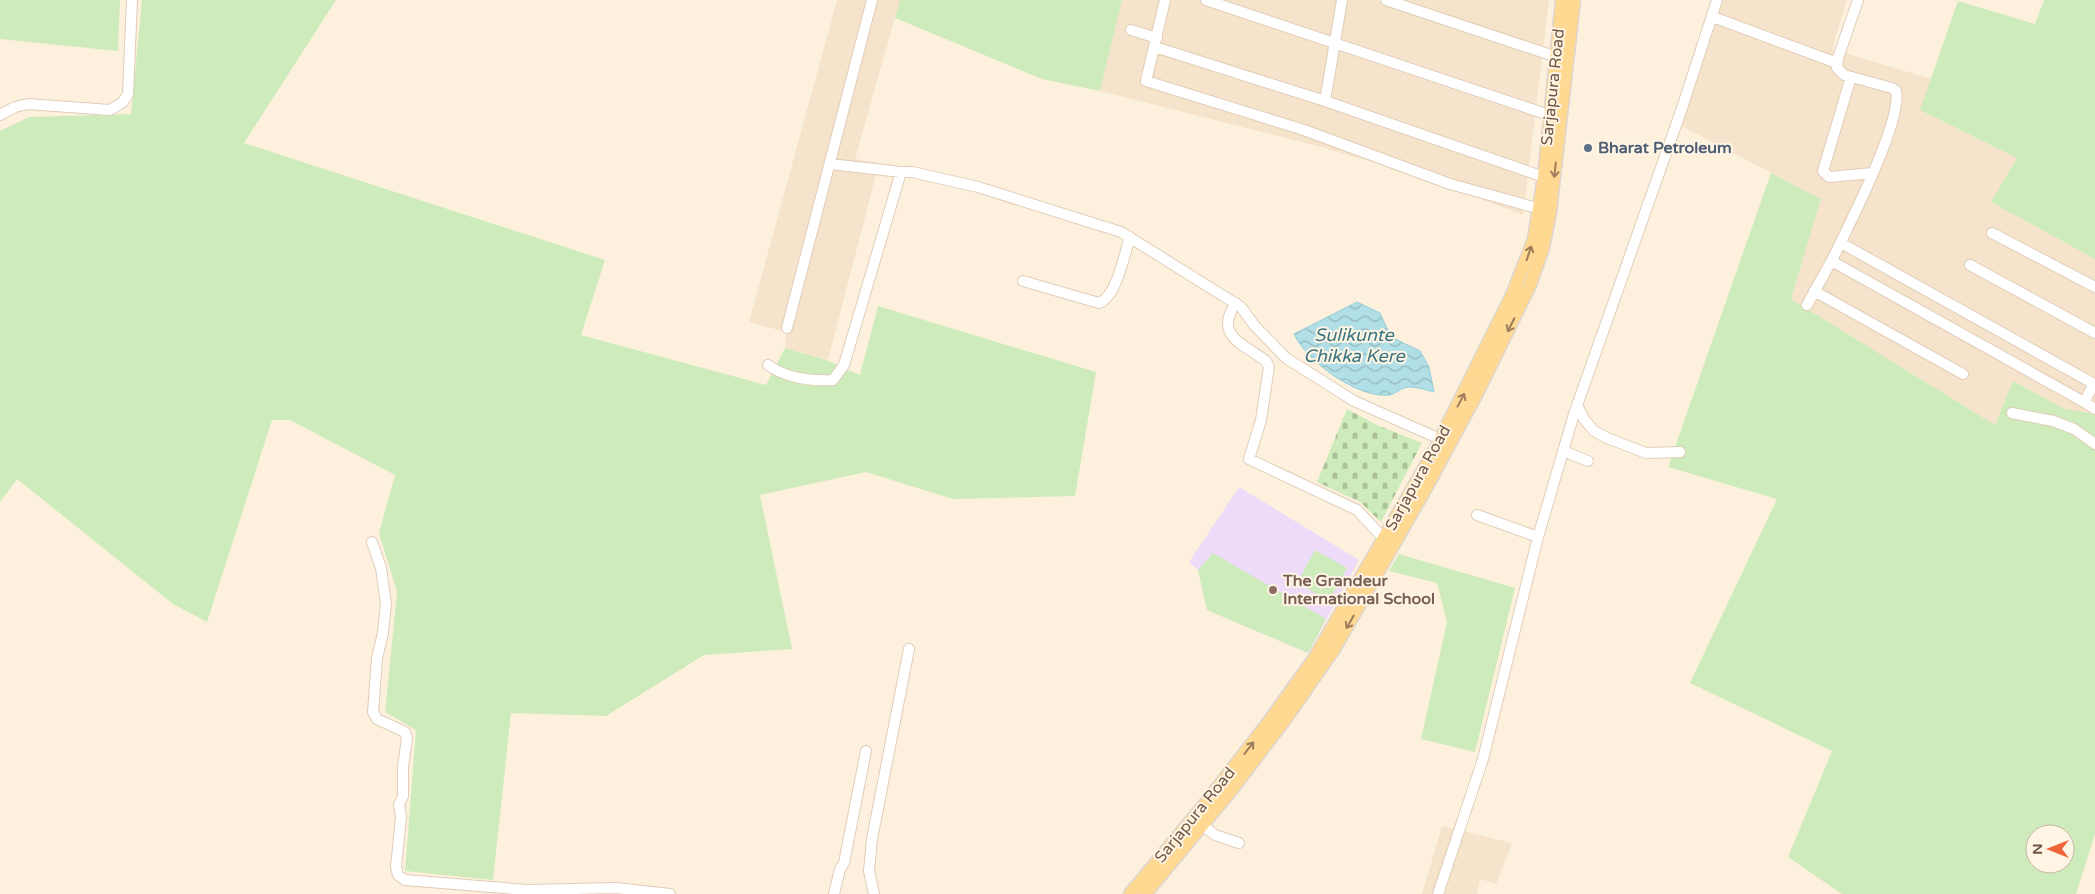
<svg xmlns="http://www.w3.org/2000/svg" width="2095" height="894" font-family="'Varela Round',sans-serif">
<defs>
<pattern id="cemetery-stones" width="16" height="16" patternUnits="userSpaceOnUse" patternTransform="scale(1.25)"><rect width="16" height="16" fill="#ceebbb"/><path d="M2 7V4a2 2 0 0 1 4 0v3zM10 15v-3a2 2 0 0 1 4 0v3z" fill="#acc19a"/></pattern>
<pattern id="water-waves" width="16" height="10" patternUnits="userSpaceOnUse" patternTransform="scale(1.25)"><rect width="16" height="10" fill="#b1dfe7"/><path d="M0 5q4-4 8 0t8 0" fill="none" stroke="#94b8bd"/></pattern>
</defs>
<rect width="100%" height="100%" fill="#fdf1dd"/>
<path fill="#f5e3cb" d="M837,0H900L855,159L879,163L828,360L785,348L786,332L749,322Z
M1122,0H1549L1523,215L1427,178L1321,147L1100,91Z
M1723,0H1847L1832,49L1931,79L1921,110L2017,158L1991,202L2095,259V414L2065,409L2013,381L1995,425L1791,299L1821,199L1680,125Z
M1442,826L1512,843L1496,884L1480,879L1477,894H1422Z"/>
<path fill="#eedaf9" d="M1239,487L1359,560L1308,653L1207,610L1198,570L1189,562Z"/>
<path fill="#ceebbb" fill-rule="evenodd" d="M0,0H120L118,51L0,39Z
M142,0H336L244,143L605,260L581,335L766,385L785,348L827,360L860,375L878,306L1096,372L1075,496L953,499L866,472L760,495L792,649L704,655L606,716L511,713L493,880L405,871L416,730L385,712L397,592L379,533L395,475L290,420H272L207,622L173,604L17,479L0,502V131L29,117L131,114Z
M900,0H1122L1100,91L1042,79L895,18Z
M2044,0H2095V259L1991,202L2017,158L1920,110L1958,1L2035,24Z
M1771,173L1821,199L1791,299L1995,425L2013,381L2065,409L2095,414V834L2076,894H1842L1788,857L1832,751L1690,683L1777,499L1668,467ZM2035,834H2065V864H2035Z
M1315,550L1347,568L1329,601L1297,583Z
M1213,553L1326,619L1308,653L1207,610L1198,570Z
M1399,554L1515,588L1475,752L1421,739L1447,622L1437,583L1389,571Z"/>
<path fill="url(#cemetery-stones)" d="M1347,409L1377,425L1422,443L1381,522L1360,502L1317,482Z"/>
<path fill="url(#water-waves)" stroke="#97ced9" d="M1357,302L1380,313L1391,337L1420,351L1429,367L1434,392C1426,390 1411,385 1404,388C1399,390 1394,394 1390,395C1358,399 1306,361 1294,334Z"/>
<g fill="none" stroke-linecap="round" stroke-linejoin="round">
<g stroke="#e1cdb9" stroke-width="12">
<path id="minor" d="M1165,0L1146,81L1304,130L1450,184L1544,210
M1206,0L1555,117
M1386,0L1557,57
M1713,17L1837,63
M1131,30L1157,38
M1155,47L1325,101L1544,177
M1851,77L1823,171L1829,177L1873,173
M1325,101L1342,0
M0,115L15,107L28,104L110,110L123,102L128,94L132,0
M830,164L901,172H912L978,187L1121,232L1241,307L1254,325L1286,358L1354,401L1440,439
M1992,233L2095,287
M1841,243L2094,384L2084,402L1835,263L1833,258C1848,227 1903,120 1896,91L1892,88L1844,75L1837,68L1838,58L1858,0
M1970,265L2095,333
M1023,281L1099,303C1117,296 1124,255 1130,237
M1814,291L1963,374
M1236,303C1213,336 1244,344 1266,361L1269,367L1261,420L1249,459L1357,510L1388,543
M1807,305L1833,258
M787,328L872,0
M768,365C786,378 812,381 833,380L844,365L901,172
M2084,402L2095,409
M1577,405L1584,419L1594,431L1607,438L1646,453L1680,452
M2012,413L2053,421L2074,429L2095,444
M1563,451L1588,461
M1477,515L1538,537
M372,542L381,568L386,604L383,633L377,658L373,712L377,719L405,732L407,738L403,767V796L399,805L401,817L396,867L398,875L405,880L527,890L616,888L670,894
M1202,825L1215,835L1239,843
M834,894L840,869L844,863L866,751
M874,894L869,871L872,839L909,649
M1438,894L1483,759L1538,537L1574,414L1682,108L1717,0"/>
</g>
<g stroke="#ddd6d2" stroke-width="15">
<path id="major" d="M1130,894L1205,804L1268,723L1314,659L1436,448L1513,293L1534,239L1544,177L1562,0
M1145,894L1229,793L1286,718L1334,649L1427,486L1476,395L1530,285L1543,248L1550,212L1574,0"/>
</g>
<use href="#minor" stroke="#fff" stroke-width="10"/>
<use href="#major" stroke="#ffd892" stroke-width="12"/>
</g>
<defs><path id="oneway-shaft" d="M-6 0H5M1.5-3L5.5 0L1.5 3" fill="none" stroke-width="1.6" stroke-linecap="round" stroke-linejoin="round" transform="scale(1.25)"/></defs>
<g stroke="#9d7d5c">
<use href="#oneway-shaft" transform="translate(1555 170) rotate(96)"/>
<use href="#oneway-shaft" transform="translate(1529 253) rotate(-72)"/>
<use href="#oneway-shaft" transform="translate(1511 325) rotate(116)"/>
<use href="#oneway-shaft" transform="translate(1461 400) rotate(-62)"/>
<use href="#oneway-shaft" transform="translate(1350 622) rotate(120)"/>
<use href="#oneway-shaft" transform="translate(1249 748) rotate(-52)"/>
</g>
<circle fill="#5c6f8a" stroke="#fff5e4" stroke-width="2" cx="1588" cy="148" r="5"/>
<circle fill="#8d6e63" stroke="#fff5e4" stroke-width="2" cx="1273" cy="590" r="5"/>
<g text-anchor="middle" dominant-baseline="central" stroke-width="4" stroke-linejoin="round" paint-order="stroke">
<g font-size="16" fill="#735645" stroke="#fff5e4">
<text transform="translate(1553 87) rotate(-84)">Sarjapura Road</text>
<text transform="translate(1418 478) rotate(-61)">Sarjapura Road</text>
<text transform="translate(1195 815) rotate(-51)">Sarjapura Road</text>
</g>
<g font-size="16" font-weight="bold" fill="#4e5e75" stroke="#fff5e4" text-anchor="start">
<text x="1598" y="148">Bharat Petroleum</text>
</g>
<g font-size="16" font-weight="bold" fill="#785e54" stroke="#fff5e4" text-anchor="start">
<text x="1283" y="581">The Grandeur<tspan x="1283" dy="18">International School</tspan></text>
</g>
<g font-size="18" font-style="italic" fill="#3b7582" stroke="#fff5e4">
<text x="1354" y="335">Sulikunte<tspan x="1354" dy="21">Chikka Kere</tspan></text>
</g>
</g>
<g transform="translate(2050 849) rotate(270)"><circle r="24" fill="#fff5e4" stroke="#c7b5a4"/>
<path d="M0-4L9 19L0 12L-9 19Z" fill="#ef653a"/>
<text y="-8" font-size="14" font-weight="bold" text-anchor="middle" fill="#735645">N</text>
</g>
</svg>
